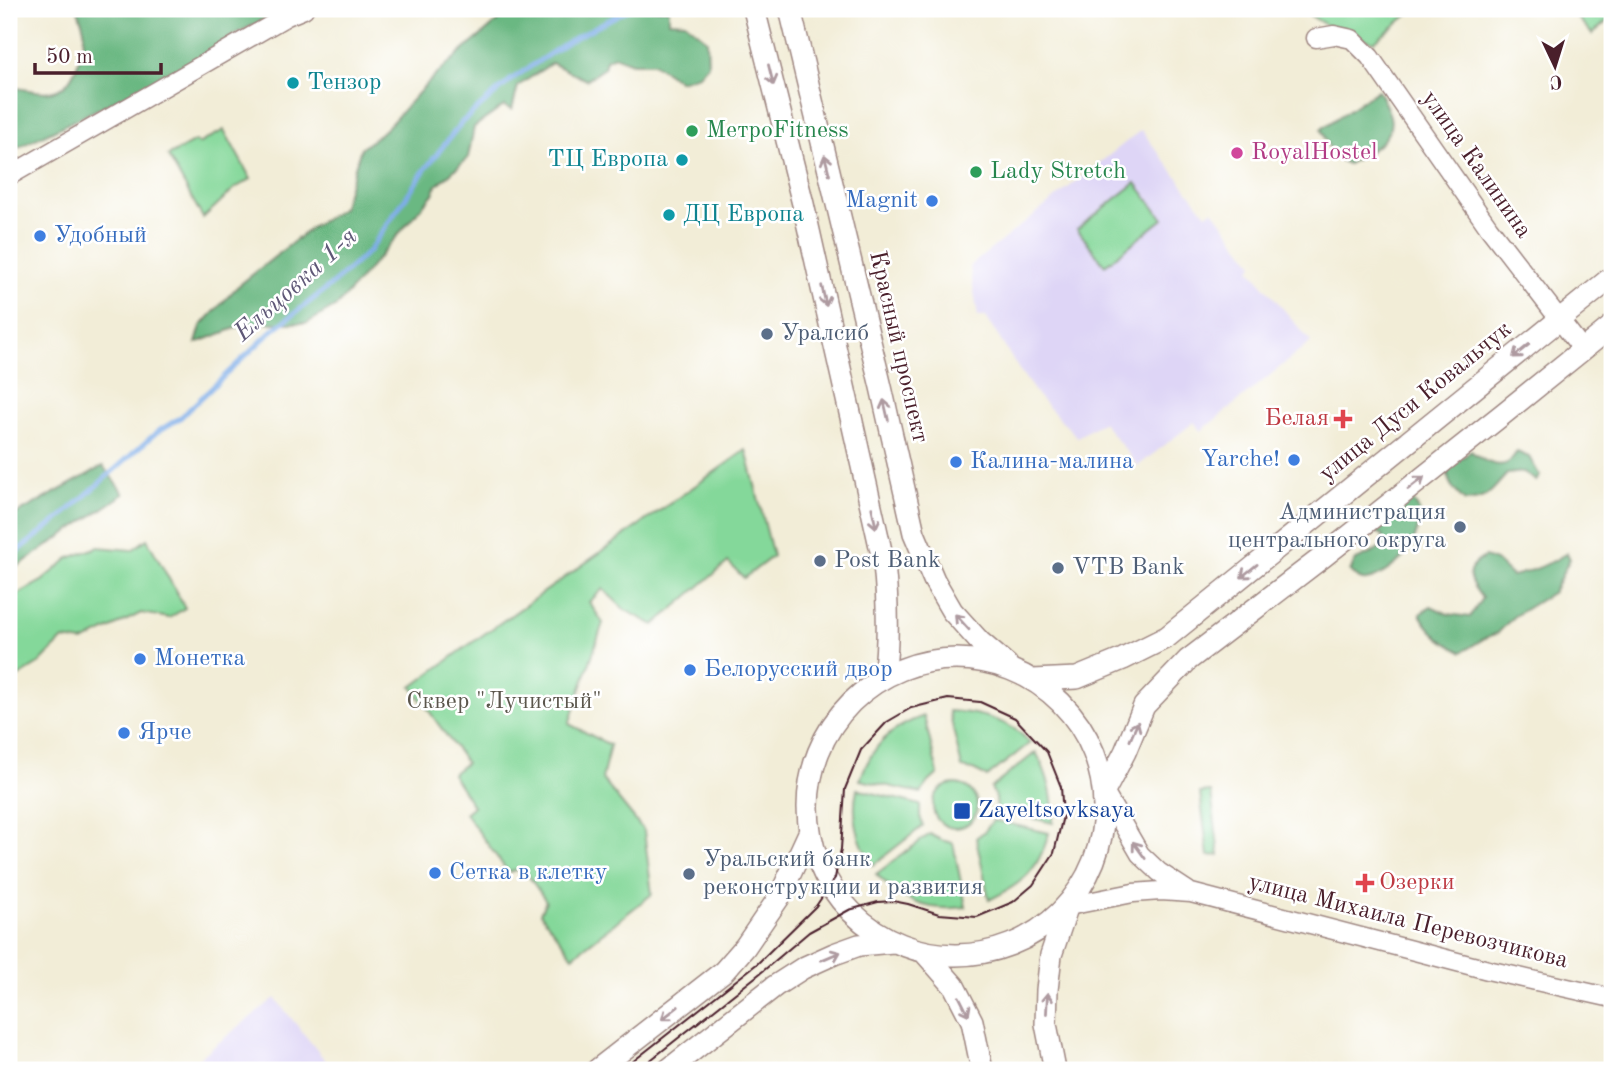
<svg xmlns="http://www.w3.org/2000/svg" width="1621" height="1079" font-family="'Old Standard TT',serif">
<rect width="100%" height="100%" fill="#fff"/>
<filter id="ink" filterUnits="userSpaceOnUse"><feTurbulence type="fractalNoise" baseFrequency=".0143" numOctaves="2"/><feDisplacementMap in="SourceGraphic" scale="14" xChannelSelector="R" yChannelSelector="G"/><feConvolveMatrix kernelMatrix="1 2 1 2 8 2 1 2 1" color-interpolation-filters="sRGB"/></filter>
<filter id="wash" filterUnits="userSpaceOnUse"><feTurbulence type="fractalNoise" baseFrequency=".00686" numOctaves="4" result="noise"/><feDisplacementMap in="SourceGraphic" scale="28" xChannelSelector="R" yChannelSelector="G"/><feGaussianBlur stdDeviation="1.57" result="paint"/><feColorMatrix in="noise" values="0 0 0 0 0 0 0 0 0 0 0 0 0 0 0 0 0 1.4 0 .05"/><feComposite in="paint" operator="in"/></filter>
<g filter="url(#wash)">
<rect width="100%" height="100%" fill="#f2edd7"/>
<path fill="#ded5f6" d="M1141,130L1206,214L1213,210L1254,264L1250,269L1311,342L1201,431L1194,422L1138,466L1103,422L1077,437L1038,396L1018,368L986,317H978L970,266Z
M275,998L333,1070H184Z"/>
<path fill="#84d89a" stroke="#677c62" stroke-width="2" d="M1300,9H1415L1374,42L1329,27Z
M1570,9H1612V17L1592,34Z
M224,130L251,179L235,188L203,218L168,156L195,141L198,144Z
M1136,183L1163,219L1105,265L1077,229Z
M746,450L773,556L744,578L728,562L654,625L625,610L603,589L589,602L603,623L569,724L610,745L602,779L644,831L652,894L573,956L540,913L546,901L523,868L508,872L465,813L473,806L452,774L466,763L412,687L463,649Z
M147,539L185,608L169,618L141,613L83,642L63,639L40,663L9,682V599L42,581L69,558L98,547L132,550Z
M949,711C971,712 994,717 1013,728C1020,732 1025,738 1030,743L987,777L973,770L962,768Z
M924,716L938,774L929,782L921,793L860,780C872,746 889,728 924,716Z
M1036,752C1048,775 1054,796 1053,823L997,810L996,798L991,788Z
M933 806a22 22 0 1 1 44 0a22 22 0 1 1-44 0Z
M857,789L920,805V816L923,826L873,865C858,843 851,816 857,789Z
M1211,792L1219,855L1208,856L1200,793Z
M993,820L1049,833C1038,871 1024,883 989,900L976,838L985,831Z
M930,834L941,840L953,843L966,907C925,912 905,902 876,874Z"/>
<path fill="#6bb882" stroke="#5a6c56" stroke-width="2" d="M78,9H280V12L237,33L199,60L9,152V78L15,88C27,89 42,94 54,91C74,87 85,48 84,30C83,22 79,16 78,9Z
M510,9H669V21L685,22L707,40L708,65L699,75L680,81L653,63H632L614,56L606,60L604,68L586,80L552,63L518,86L512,110L504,106L474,127L468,158L437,185L433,194L338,305L307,323H249L196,343L201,326L237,287L312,227L342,209L361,148C389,131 408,102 432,79C456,54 486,34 510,9Z
M1378,90C1382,98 1387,107 1390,116C1396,140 1366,153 1348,164C1332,159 1327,144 1321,129Z
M1471,451C1480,459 1497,470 1509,462C1510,461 1516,453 1517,452L1529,457L1540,476L1536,481L1524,472L1507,474C1491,491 1490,499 1465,501C1455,491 1446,483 1448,469Z
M103,466L124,494L9,572V518Z
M1409,498C1414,502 1420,509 1420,516C1420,522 1414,543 1411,547C1404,559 1377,582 1363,580C1357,579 1354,575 1350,571L1356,560L1374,552L1384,546L1382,535L1377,532L1375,525Z
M1567,553L1570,559L1553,592L1513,617L1498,633L1485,638L1462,652C1444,643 1429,632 1420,614L1431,606L1448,614L1470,617L1482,598C1469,581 1461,570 1485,557L1496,561L1512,576C1531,572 1550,564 1567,553Z"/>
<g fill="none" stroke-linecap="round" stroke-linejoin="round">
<path stroke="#7eade8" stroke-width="5" d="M9,558L60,518L157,432L180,418L273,330L330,286L369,251L426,168L462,122L512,79L569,41L629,9"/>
</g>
</g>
<g filter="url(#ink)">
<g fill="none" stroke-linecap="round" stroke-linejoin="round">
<g stroke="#9e8681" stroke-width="21">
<path id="minor" d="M1316,38L1334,35L1352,39L1370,57L1489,228L1583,350
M9,176L287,16L304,9
M1104,792L1140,854L1159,872L1188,891
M1068,906L1133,893L1161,891L1191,893L1492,971L1612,998"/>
</g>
<g stroke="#9e8681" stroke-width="24">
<path id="major" d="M754,9L803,204L884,564C888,602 889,639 884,677
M790,9L881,387L914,533L934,580L952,611L980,642L1007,665
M808 807a148 148 0 1 1 296 0a148 148 0 1 1-296 0Z
M1033,680L1077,678L1123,659L1167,637L1612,277
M1104,792L1125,752L1144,706L1188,660L1324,556L1503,414L1612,326
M925,953L954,986L972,1021L982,1070
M597,1070L724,971L745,947L780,896L809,833
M668,1070L775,986L803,968L834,954L859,945L893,942
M1055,1070L1046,1024L1047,990L1051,955L1067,908"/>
</g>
<use href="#minor" stroke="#fff" stroke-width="18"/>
<use href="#major" stroke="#fff" stroke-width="21"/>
<path stroke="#4a1f2b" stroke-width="2" d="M622,1070L758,963L816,906L835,878L841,849L845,789L861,750L887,722L911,708L948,699L980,702L1015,718L1047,752L1061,787L1063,816L1054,853L1033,885L1013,902L977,917L939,914L908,904L893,901L878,902L849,910L809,932L763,971L638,1070"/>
</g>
<defs><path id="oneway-shaft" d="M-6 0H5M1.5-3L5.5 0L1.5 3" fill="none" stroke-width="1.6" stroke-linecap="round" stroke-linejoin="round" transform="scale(1.75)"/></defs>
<g stroke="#ae9aa0">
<use href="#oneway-shaft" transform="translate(771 75) rotate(76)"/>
<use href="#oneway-shaft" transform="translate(827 165) rotate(-104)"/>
<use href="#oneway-shaft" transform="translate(824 296) rotate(77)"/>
<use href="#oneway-shaft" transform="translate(1521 351) rotate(141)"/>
<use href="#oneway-shaft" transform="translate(886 410) rotate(-103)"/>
<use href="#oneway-shaft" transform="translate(1416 483) rotate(-38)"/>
<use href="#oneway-shaft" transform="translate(874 518) rotate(78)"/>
<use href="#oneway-shaft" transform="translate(1249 571) rotate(141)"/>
<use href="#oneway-shaft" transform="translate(962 622) rotate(-132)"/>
<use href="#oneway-shaft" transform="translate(1134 731) rotate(-67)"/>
<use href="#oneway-shaft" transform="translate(1139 850) rotate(-126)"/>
<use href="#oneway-shaft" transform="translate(831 956) rotate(-23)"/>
<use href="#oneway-shaft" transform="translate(1047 1003) rotate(-87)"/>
<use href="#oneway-shaft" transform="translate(964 1006) rotate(63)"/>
<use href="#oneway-shaft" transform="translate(670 1013) rotate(142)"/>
</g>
</g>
<g fill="#0f9aa8" stroke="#fff" stroke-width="2.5">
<circle cx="293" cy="83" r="7"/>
<circle cx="682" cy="160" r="7"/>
<circle cx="669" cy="215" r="7"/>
</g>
<g fill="#2e9e5b" stroke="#fff" stroke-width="2.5">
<circle cx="692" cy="131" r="7"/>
<circle cx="976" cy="172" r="7"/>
</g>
<circle fill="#d1479c" stroke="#fff" stroke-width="2.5" cx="1237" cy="153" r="7"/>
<g fill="#3f7fe0" stroke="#fff" stroke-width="2.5">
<circle cx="932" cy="201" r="7"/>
<circle cx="40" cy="236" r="7"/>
<circle cx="1294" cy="460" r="7"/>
<circle cx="956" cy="462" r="7"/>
<circle cx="140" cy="659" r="7"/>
<circle cx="690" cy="670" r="7"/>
<circle cx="124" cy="733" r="7"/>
<circle cx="435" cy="873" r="7"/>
</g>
<g fill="#5c6f8a" stroke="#fff" stroke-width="2.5">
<circle cx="767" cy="334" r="7"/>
<circle cx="1460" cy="527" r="7"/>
<circle cx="820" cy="561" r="7"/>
<circle cx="1058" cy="568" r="7"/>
<circle cx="689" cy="874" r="7"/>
</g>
<g fill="#e0444e" stroke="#fff" stroke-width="2.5">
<path d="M1339.5 408.5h7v7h7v7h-7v7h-7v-7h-7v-7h7z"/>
<path d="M1361.5 872.5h7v7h7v7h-7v7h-7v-7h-7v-7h7z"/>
</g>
<rect fill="#1a4fb4" stroke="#fff" stroke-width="2.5" x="953" y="802" width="18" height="18" rx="3.5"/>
<g text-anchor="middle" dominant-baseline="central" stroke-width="5" stroke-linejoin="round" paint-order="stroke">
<g font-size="24" fill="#0d838f" stroke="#fff" text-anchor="start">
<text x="307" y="83">Тензор</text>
<text x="668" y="160" text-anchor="end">ТЦ Европа</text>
<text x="683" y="215">ДЦ Европа</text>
</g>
<g font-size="24" fill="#27864d" stroke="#fff" text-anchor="start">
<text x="706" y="131">МетроFitness</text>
<text x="990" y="172">Lady Stretch</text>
</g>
<g font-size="24" fill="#b23c85" stroke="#fff" text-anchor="start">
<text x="1251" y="153">RoyalHostel</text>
</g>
<g font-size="24" fill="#4a1f2b" stroke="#fff">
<text transform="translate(1476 165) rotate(55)">улица Калинина</text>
<text transform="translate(898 347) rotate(77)">Красный проспект</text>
<text transform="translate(1416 402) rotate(-39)">улица Дуси Ковальчук</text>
<text transform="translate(1408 922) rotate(14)">улица Михаила Перевозчикова</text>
</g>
<g font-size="24" fill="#366cbe" stroke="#fff" text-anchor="start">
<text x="918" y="201" text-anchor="end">Magnit</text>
<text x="54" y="236">Удобный</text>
<text x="1280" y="460" text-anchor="end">Yarche!</text>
<text x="970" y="462">Калина-малина</text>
<text x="154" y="659">Монетка</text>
<text x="704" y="670">Белорусский двор</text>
<text x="138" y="733">Ярче</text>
<text x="449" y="873">Сетка в клетку</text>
</g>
<g font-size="24" fill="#4e5e75" stroke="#fff" text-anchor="start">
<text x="781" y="334">Уралсиб</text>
<text x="1446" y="513" text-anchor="end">Администрация<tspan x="1446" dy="28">центрального округа</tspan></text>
<text x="834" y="561">Post Bank</text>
<text x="1072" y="568">VTB Bank</text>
<text x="703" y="860">Уральский банк<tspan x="703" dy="28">реконструкции и развития</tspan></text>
</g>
<g font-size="24" fill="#be3a42" stroke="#fff" text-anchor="end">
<text x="1329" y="419">Белая</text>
<text x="1379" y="883" text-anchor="start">Озерки</text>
</g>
<g font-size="24" fill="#5b564c" stroke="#fff">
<text x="504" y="702">Сквер "Лучистый"</text>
</g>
<g font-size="24" fill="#164399" stroke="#fff" text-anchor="start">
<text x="978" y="811">Zayeltsovksaya</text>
</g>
<g font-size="26" font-style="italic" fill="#5f5877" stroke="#fff">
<text transform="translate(296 285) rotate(-42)">Ельцовка 1-я</text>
</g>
</g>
<rect width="1621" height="1079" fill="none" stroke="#fff" stroke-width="35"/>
<g transform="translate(1555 66) rotate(176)" stroke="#ffffff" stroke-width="5" paint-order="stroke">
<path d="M0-5L12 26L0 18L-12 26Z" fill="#4a1f2b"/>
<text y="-10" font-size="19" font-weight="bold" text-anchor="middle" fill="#4a1f2b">С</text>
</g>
<path d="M35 63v10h126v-10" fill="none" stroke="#4a1f2b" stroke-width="3.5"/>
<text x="46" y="63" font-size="21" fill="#4a1f2b" stroke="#ffffff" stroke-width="5" paint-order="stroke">50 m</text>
</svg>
